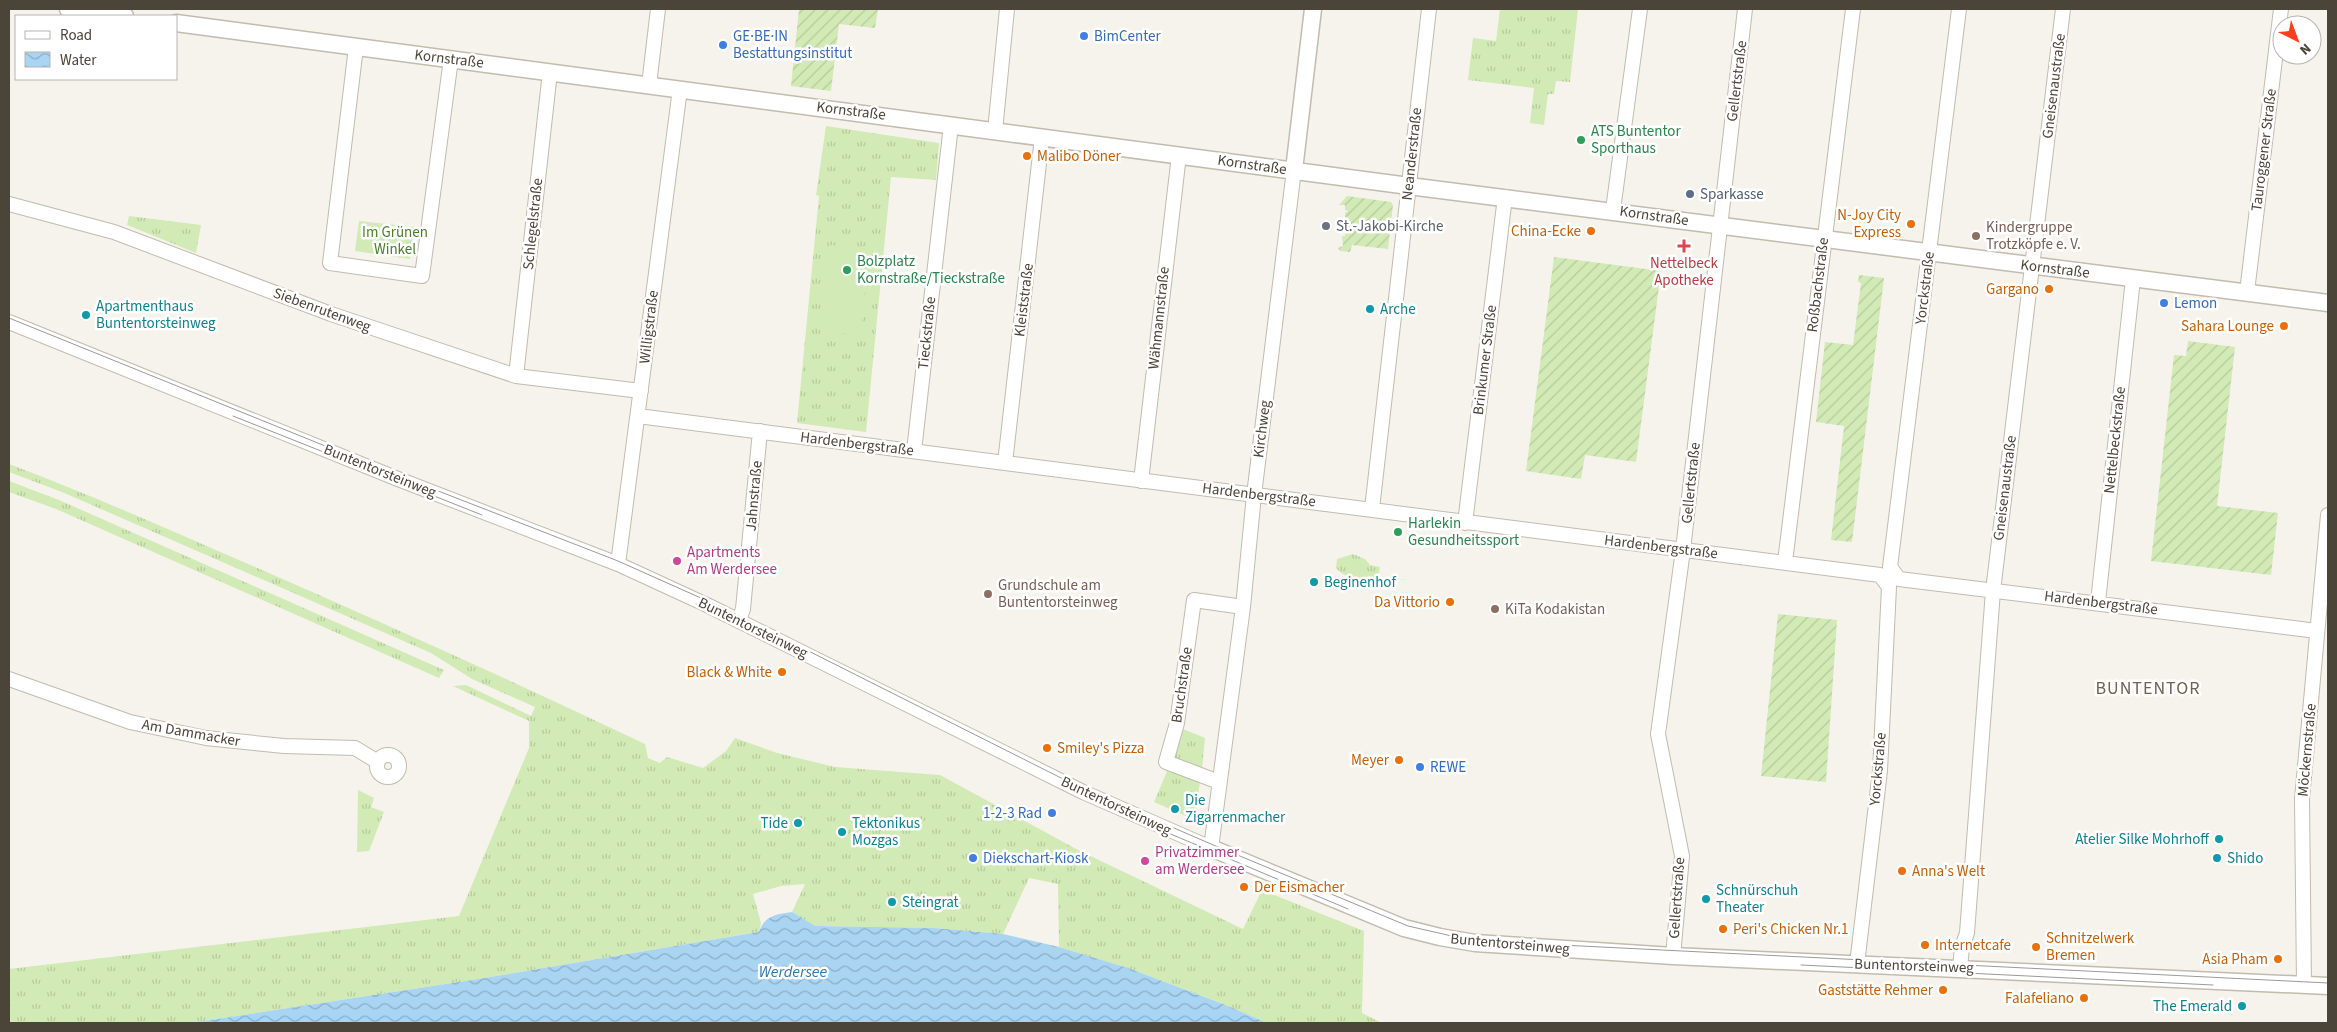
<svg xmlns="http://www.w3.org/2000/svg" width="2337" height="1032" font-family="'Source Sans 3',sans-serif">
<defs>
<pattern id="grass-tufts" width="24" height="20" patternUnits="userSpaceOnUse" patternTransform="scale(1.25)"><rect width="24" height="20" fill="#d2eab5"/><path d="M3 7l-1-3M5 7V3M7 7l1-3M15 17l-1-3M17 17v-4M19 17l1-3" fill="none" stroke="#b6ca9c"/></pattern>
<pattern id="garden-furrows" width="10" height="10" patternUnits="userSpaceOnUse" patternTransform="scale(1.25)"><rect width="10" height="10" fill="#d2eab5"/><path d="M-1 1l2-2M0 10L10 0M9 11l2-2" fill="none" stroke="#b6ca9c"/></pattern>
<pattern id="water-waves" width="16" height="10" patternUnits="userSpaceOnUse" patternTransform="scale(1.25)"><rect width="16" height="10" fill="#a9d4f2"/><path d="M0 5q4-4 8 0t8 0" fill="none" stroke="#8caec5"/></pattern>
</defs>
<rect width="100%" height="100%" fill="#f6f3ec"/>
<path fill="url(#grass-tufts)" d="M1500,9H1578L1570,82L1556,81L1554,94H1548L1544,125L1530,123L1534,88L1468,80L1473,38L1496,41Z
M826,126L939,143L936,180L891,177L866,432L797,423L819,196L816,195Z
M129,216L201,225L196,253L127,225Z
M359,221L415,227L410,259L355,251Z
M9,464C89,494 167,529 246,563C379,621 513,681 645,744L648,758L660,763L667,757L703,768L726,751L735,738L777,753L835,767L940,775L1078,850L1243,929L1262,890L1364,931L1362,1013L1382,1023H1267L1228,1006L1128,968L1059,947L1058,884L1029,878L1003,934L934,928L814,926L792,912L805,884L781,886L753,894L761,923L759,932L472,980L191,1023H9V969L459,916L529,748V721L453,686L466,685L531,716L535,707L472,679L431,653L62,492L9,472Z
M9,481L59,500L444,670L439,678L56,509L9,492Z
M1353,554L1365,559L1370,565L1380,567L1378,578C1362,575 1350,583 1336,568L1337,559Z
M1183,729L1205,738L1202,769L1173,759Z
M1168,769L1200,781L1195,820L1154,802Z
M358,790L374,798L371,807L384,812L369,851L357,852Z"/>
<path fill="url(#garden-furrows)" d="M799,9H878L875,28L839,24L831,91L791,86Z
M1347,196L1391,202L1393,205L1388,249L1352,245L1350,252L1340,251L1338,248L1343,246L1342,236H1345V213L1348,211L1345,210V205H1339Z
M1554,257L1661,271L1636,462L1585,455L1581,479L1526,471Z
M1859,275L1884,278L1852,542L1831,540L1844,426L1816,422L1825,342L1853,345L1861,283L1858,282Z
M2188,341L2235,347L2217,506L2278,513L2271,575L2151,561L2174,355L2186,356Z
M1778,614L1837,620L1826,782L1761,776Z"/>
<path fill="#d2eab5" d="M829,245L870,249L860,335L820,331Z"/>
<path fill="url(#water-waves)" d="M792,912L815,926L934,928L1003,934L1059,947L1128,968L1228,1006L1267,1023H191L472,980L759,932C764,916 776,914 792,912Z"/>
<g fill="none" stroke-linecap="round" stroke-linejoin="round">
<g stroke="#c2bbae" stroke-width="16">
<path id="minor" d="M1959,9L1890,567L1899,579L2317,631
M356,47L330,263L422,276L451,59
M649,85L658,9
M995,131L1007,9
M9,204L114,232L331,314L516,376L641,391
M1613,210L1640,9
M2247,292L2281,9
M9,322L398,479L618,564L707,605L1083,792L1211,848L1243,607L1254,495L1294,170
M516,376L550,72
M638,416L1880,575L1889,587L1880,771L1857,964
M914,451L951,125
M1005,463L1042,137
M1141,481L1179,155
M1372,509L1429,9
M1465,523L1505,197
M1785,562L1853,9
M618,564L680,89
M2098,602L2133,279
M739,620L743,609L760,431
M9,679L130,722L206,738L284,746L355,748L378,762
M377 766a11 11 0 1 1 22 0a11 11 0 1 1-22 0Z
M1219,782L1166,762L1177,723L1194,600L1243,607
M1673,956L1682,856L1658,734L1683,550L1745,9
M1960,968L1962,947L1967,933L1993,591L2063,9
M2304,985L2302,799L2328,515"/>
</g>
<g stroke="#c2bbae" stroke-width="19">
<path id="tertiary" d="M68,9L125,16
M176,23L1409,186L2328,303
M1294,170L1313,9
M1211,848L1404,928L1440,937L1475,943L1673,956L2328,986"/>
</g>
<use href="#minor" stroke="#fff" stroke-width="14"/>
<use href="#tertiary" stroke="#fff" stroke-width="16"/>
<path stroke="#9a9a9a" stroke-width="1" d="M9,318L387,471L618,561L721,607L1079,787L1211,844L1408,926L1465,939L1500,942L2328,983
M233,416L482,515
M696,604L739,624
M1102,805L1348,909
M1801,965L2213,985"/>
</g>
<g fill="#3f7fe0" stroke="#fff" stroke-width="2">
<circle cx="1084" cy="36" r="5"/>
<circle cx="723" cy="45" r="5"/>
<circle cx="2164" cy="303" r="5"/>
<circle cx="1420" cy="767" r="5"/>
<circle cx="1052" cy="813" r="5"/>
<circle cx="973" cy="858" r="5"/>
</g>
<g fill="#2e9e5b" stroke="#fff" stroke-width="2">
<circle cx="1581" cy="140" r="5"/>
<circle cx="847" cy="270" r="5"/>
<circle cx="1398" cy="532" r="5"/>
</g>
<g fill="#e8710a" stroke="#fff" stroke-width="2">
<circle cx="1027" cy="156" r="5"/>
<circle cx="1911" cy="224" r="5"/>
<circle cx="1591" cy="231" r="5"/>
<circle cx="2049" cy="289" r="5"/>
<circle cx="2284" cy="326" r="5"/>
<circle cx="1450" cy="602" r="5"/>
<circle cx="782" cy="672" r="5"/>
<circle cx="1047" cy="748" r="5"/>
<circle cx="1399" cy="760" r="5"/>
<circle cx="1902" cy="871" r="5"/>
<circle cx="1244" cy="887" r="5"/>
<circle cx="1723" cy="929" r="5"/>
<circle cx="1925" cy="945" r="5"/>
<circle cx="2036" cy="947" r="5"/>
<circle cx="2278" cy="959" r="5"/>
<circle cx="1943" cy="990" r="5"/>
<circle cx="2084" cy="998" r="5"/>
</g>
<circle fill="#5c6f8a" stroke="#fff" stroke-width="2" cx="1690" cy="194" r="5"/>
<circle fill="#6b7280" stroke="#fff" stroke-width="2" cx="1326" cy="226" r="5"/>
<g fill="#8d6e63" stroke="#fff" stroke-width="2">
<circle cx="1976" cy="236" r="5"/>
<circle cx="988" cy="594" r="5"/>
<circle cx="1495" cy="609" r="5"/>
</g>
<path fill="#e0444e" stroke="#fff" stroke-width="2" d="M1681.5 238.5h5v5h5v5h-5v5h-5v-5h-5v-5h5z"/>
<g fill="#0f9aa8" stroke="#fff" stroke-width="2">
<circle cx="1370" cy="309" r="5"/>
<circle cx="86" cy="315" r="5"/>
<circle cx="1314" cy="582" r="5"/>
<circle cx="1175" cy="809" r="5"/>
<circle cx="798" cy="823" r="5"/>
<circle cx="842" cy="832" r="5"/>
<circle cx="2219" cy="839" r="5"/>
<circle cx="2217" cy="858" r="5"/>
<circle cx="1706" cy="899" r="5"/>
<circle cx="892" cy="902" r="5"/>
<circle cx="2242" cy="1006" r="5"/>
</g>
<g fill="#d1479c" stroke="#fff" stroke-width="2">
<circle cx="677" cy="561" r="5"/>
<circle cx="1145" cy="861" r="5"/>
</g>
<g text-anchor="middle" dominant-baseline="central" stroke-width="5" stroke-linejoin="round" paint-order="stroke">
<g font-size="15" fill="#366cbe" stroke="#fff" text-anchor="start">
<text x="733" y="36">GE·BE·IN<tspan x="733" dy="17">Bestattungsinstitut</tspan></text>
<text x="1094" y="36">BimCenter</text>
<text x="2174" y="303">Lemon</text>
<text x="1430" y="767">REWE</text>
<text x="1042" y="813" text-anchor="end">1-2-3 Rad</text>
<text x="983" y="858">Diekschart-Kiosk</text>
</g>
<g font-size="15" fill="#4b4439" stroke="#fff">
<text transform="translate(449 59) rotate(7)">Kornstraße</text>
<text transform="translate(1737 81) rotate(-83)">Gellertstraße</text>
<text transform="translate(2054 86) rotate(-83)">Gneisenaustraße</text>
<text transform="translate(851 111) rotate(7)">Kornstraße</text>
<text transform="translate(2264 150) rotate(-83)">Tauroggener Straße</text>
<text transform="translate(1412 154) rotate(-84)">Neanderstraße</text>
<text transform="translate(1252 165) rotate(8)">Kornstraße</text>
<text transform="translate(1654 216) rotate(8)">Kornstraße</text>
<text transform="translate(533 224) rotate(-84)">Schlegelstraße</text>
<text transform="translate(2055 269) rotate(7)">Kornstraße</text>
<text transform="translate(1818 285) rotate(-83)">Roßbachstraße</text>
<text transform="translate(1925 288) rotate(-83)">Yorckstraße</text>
<text transform="translate(1024 300) rotate(-83)">Kleiststraße</text>
<text transform="translate(322 310) rotate(20)">Siebenrutenweg</text>
<text transform="translate(1159 318) rotate(-84)">Wähmannstraße</text>
<text transform="translate(649 327) rotate(-83)">Willigstraße</text>
<text transform="translate(927 333) rotate(-84)">Tieckstraße</text>
<text transform="translate(1485 360) rotate(-83)">Brinkumer Straße</text>
<text transform="translate(1262 429) rotate(-83)">Kirchweg</text>
<text transform="translate(2115 440) rotate(-84)">Nettelbeckstraße</text>
<text transform="translate(857 444) rotate(7)">Hardenbergstraße</text>
<text transform="translate(380 471) rotate(22)">Buntentorsteinweg</text>
<text transform="translate(1691 483) rotate(-84)">Gellertstraße</text>
<text transform="translate(2005 488) rotate(-83)">Gneisenaustraße</text>
<text transform="translate(1259 495) rotate(7)">Hardenbergstraße</text>
<text transform="translate(754 496) rotate(-85)">Jahnstraße</text>
<text transform="translate(1661 547) rotate(7)">Hardenbergstraße</text>
<text transform="translate(2101 603) rotate(7)">Hardenbergstraße</text>
<text transform="translate(753 628) rotate(26)">Buntentorsteinweg</text>
<text transform="translate(1182 685) rotate(-82)">Bruchstraße</text>
<text transform="translate(191 733) rotate(10)">Am Dammacker</text>
<text transform="translate(2307 750) rotate(-85)">Möckernstraße</text>
<text transform="translate(1878 769) rotate(-85)">Yorckstraße</text>
<text transform="translate(1116 806) rotate(25)">Buntentorsteinweg</text>
<text transform="translate(1677 898) rotate(-86)">Gellertstraße</text>
<text transform="translate(1510 944) rotate(5)">Buntentorsteinweg</text>
<text transform="translate(1914 966) rotate(2)">Buntentorsteinweg</text>
</g>
<g font-size="15" fill="#27864d" stroke="#fff" text-anchor="start">
<text x="1591" y="131">ATS Buntentor<tspan x="1591" dy="17">Sporthaus</tspan></text>
<text x="857" y="261">Bolzplatz<tspan x="857" dy="17">Kornstraße/Tieckstraße</tspan></text>
<text x="1408" y="523">Harlekin<tspan x="1408" dy="17">Gesundheitssport</tspan></text>
</g>
<g font-size="15" fill="#c56008" stroke="#fff" text-anchor="end">
<text x="1037" y="156" text-anchor="start">Malibo Döner</text>
<text x="1901" y="215">N-Joy City<tspan x="1901" dy="17">Express</tspan></text>
<text x="1581" y="231">China-Ecke</text>
<text x="2039" y="289">Gargano</text>
<text x="2274" y="326">Sahara Lounge</text>
<text x="1440" y="602">Da Vittorio</text>
<text x="772" y="672">Black &amp; White</text>
<text x="1057" y="748" text-anchor="start">Smiley's Pizza</text>
<text x="1389" y="760">Meyer</text>
<text x="1912" y="871" text-anchor="start">Anna's Welt</text>
<text x="1254" y="887" text-anchor="start">Der Eismacher</text>
<text x="1733" y="929" text-anchor="start">Peri's Chicken Nr.1</text>
<text x="2046" y="938" text-anchor="start">Schnitzelwerk<tspan x="2046" dy="17">Bremen</tspan></text>
<text x="1935" y="945" text-anchor="start">Internetcafe</text>
<text x="2268" y="959">Asia Pham</text>
<text x="1933" y="990">Gaststätte Rehmer</text>
<text x="2074" y="998">Falafeliano</text>
</g>
<g font-size="15" fill="#4e5e75" stroke="#fff" text-anchor="start">
<text x="1700" y="194">Sparkasse</text>
</g>
<g font-size="15" fill="#5b616d" stroke="#fff" text-anchor="start">
<text x="1336" y="226">St.-Jakobi-Kirche</text>
</g>
<g font-size="15" fill="#785e54" stroke="#fff" text-anchor="start">
<text x="1986" y="227">Kindergruppe<tspan x="1986" dy="17">Trotzköpfe e. V.</tspan></text>
<text x="998" y="585">Grundschule am<tspan x="998" dy="17">Buntentorsteinweg</tspan></text>
<text x="1505" y="609">KiTa Kodakistan</text>
</g>
<g font-size="15" fill="#4a7f2a" stroke="#fff">
<text x="395" y="232">Im Grünen<tspan x="395" dy="17">Winkel</tspan></text>
</g>
<g font-size="15" fill="#be3a42" stroke="#fff">
<text x="1684" y="263">Nettelbeck<tspan x="1684" dy="17">Apotheke</tspan></text>
</g>
<g font-size="15" fill="#0d838f" stroke="#fff" text-anchor="start">
<text x="96" y="306">Apartmenthaus<tspan x="96" dy="17">Buntentorsteinweg</tspan></text>
<text x="1380" y="309">Arche</text>
<text x="1324" y="582">Beginenhof</text>
<text x="1185" y="800">Die<tspan x="1185" dy="17">Zigarrenmacher</tspan></text>
<text x="788" y="823" text-anchor="end">Tide</text>
<text x="852" y="823">Tektonikus<tspan x="852" dy="17">Mozgas</tspan></text>
<text x="2209" y="839" text-anchor="end">Atelier Silke Mohrhoff</text>
<text x="2227" y="858">Shido</text>
<text x="1716" y="890">Schnürschuh<tspan x="1716" dy="17">Theater</tspan></text>
<text x="902" y="902">Steingrat</text>
<text x="2232" y="1006" text-anchor="end">The Emerald</text>
</g>
<g font-size="15" fill="#b23c85" stroke="#fff" text-anchor="start">
<text x="687" y="552">Apartments<tspan x="687" dy="17">Am Werdersee</tspan></text>
<text x="1155" y="852">Privatzimmer<tspan x="1155" dy="17">am Werdersee</tspan></text>
</g>
<g font-size="16" font-style="italic" fill="#2e7ab2" stroke="#fff">
<text x="793" y="972">Werdersee</text>
</g>
<g font-size="18" letter-spacing="1" fill="#6e6250" stroke="#fff">
<text x="2148" y="688">BUNTENTOR</text>
</g>
</g>
<rect width="2337" height="1032" fill="none" stroke="#4b4439" stroke-width="20"/>
<rect x="15" y="15" width="162" height="65" fill="#ffffff" stroke="#b7b4b0"/>
<rect x="25" y="31" width="25" height="8" fill="#ffffff" stroke="#b7b4b0"/>
<text x="60" y="40" font-size="15" fill="#4b4439">Road</text>
<rect x="25" y="52" width="25" height="15" fill="url(#water-waves)" stroke="#b7b4b0"/>
<text x="60" y="65" font-size="15" fill="#4b4439">Water</text>
<g transform="translate(2297 40) rotate(138)"><circle r="24" fill="#ffffff" stroke="#b7b4b0"/>
<path d="M0-4L9 19L0 12L-9 19Z" fill="#fc3f1d"/>
<text y="-8" font-size="14" font-weight="bold" text-anchor="middle" fill="#4b4439">N</text>
</g>
</svg>
